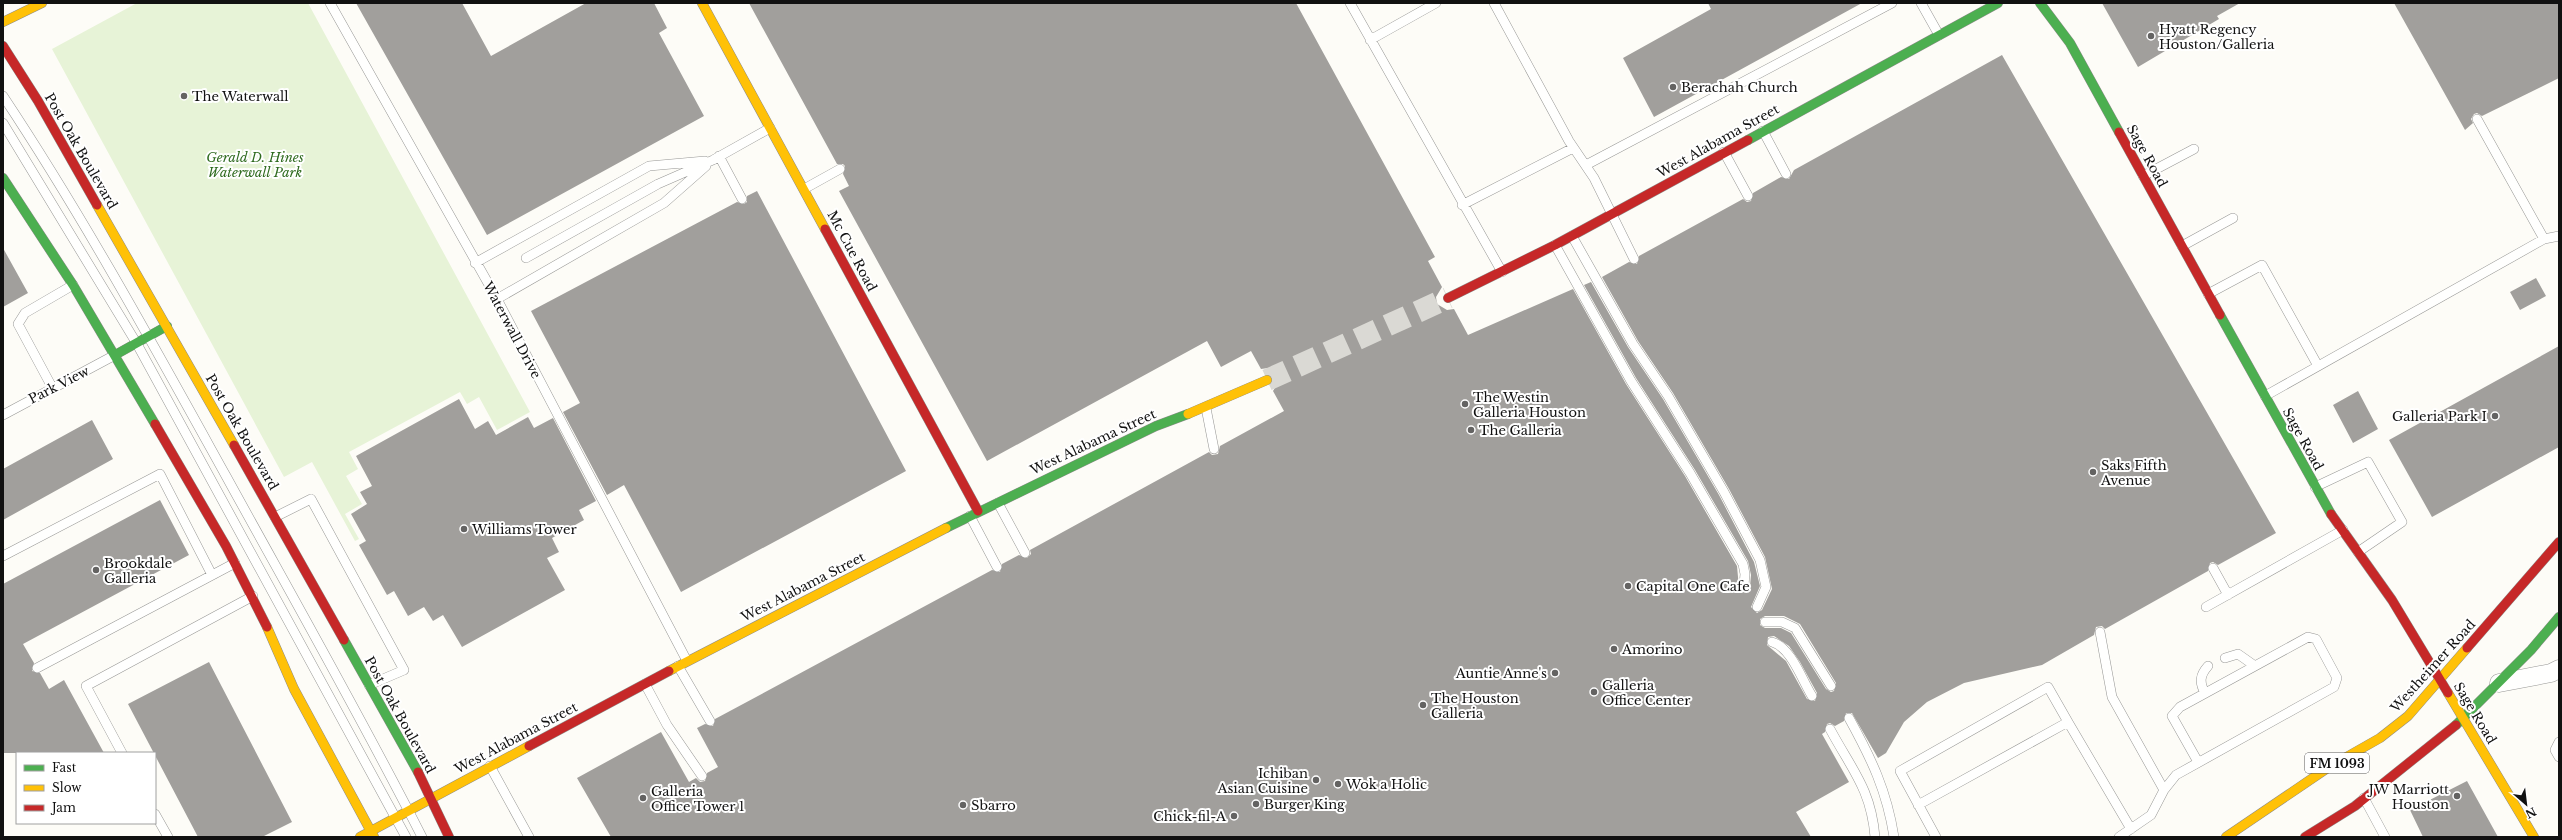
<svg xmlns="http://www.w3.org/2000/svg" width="2562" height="840" font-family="'Libre Baskerville',serif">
<rect width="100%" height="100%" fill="#fdfcf7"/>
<path fill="#e7f3d7" d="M137,3H308L530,412L497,430L479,397L467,404L460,392L349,452L358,469L346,476L362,504L345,514L359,539L355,541L312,462L284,477L52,49Z"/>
<path fill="#a19f9c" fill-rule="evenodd" d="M356,3H462L491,56L586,3H654L667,28L659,33L704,116L487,235Z
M749,3H1296L1435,257L1428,261L1442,287L1436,297L1437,304L1447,310L1454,309L1468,335L1573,289L1626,384L1685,476L1737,566L1739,588L1747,590L1750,586L1751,575L1748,561L1695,470L1636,378L1584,285L1591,282L1628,347L1663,399L1719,495L1754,562L1760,586L1751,607L1757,613L1762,610L1772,589L1765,557L1729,489L1673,393L1638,341L1602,277L1629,262L1637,264L1639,256L1743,199L1747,202L1751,201L1753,193L1781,177L1789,179L1794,170L2002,55L2276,533L2218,565L2213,562L2210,563L2208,571L2105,629L2102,626L2096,627L2094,635L2042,665L1964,683L1927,702L1904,722L1886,753L1878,758L1852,713H1846L1844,721L1835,726L1830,723L1827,724L1825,732L1822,734L1849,782L1796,812L1811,837H611L577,778L661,732L689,782L696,778L700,782L705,781L707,773L718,767L697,728L705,724L713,726L715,719L992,570L1000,572L1002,564L1019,555L1027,558L1031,554L1030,550L1209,452L1212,455L1218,454L1220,446L1284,411L1273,391L1279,381L1275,370L1268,368L1261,369L1251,351L1221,367L1207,341L987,461L839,191L849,186L843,174L845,166L843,164H837ZM1765,616H1784L1800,624L1836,683L1834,691L1831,692L1826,689L1791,633L1781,628H1765L1760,625V619ZM1774,636L1789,646L1800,662L1817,693L1815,701L1807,699L1786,661L1767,645L1768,637Z
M1708,3H1862L1654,117L1623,58L1711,9Z
M2102,3H2240L2217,16L2219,19L2138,67Z
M2394,3H2559V78L2482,116L2477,113L2474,114L2471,119L2473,123L2465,130Z
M757,191L906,471L681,592L624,485L607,495L563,412L580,403L531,311L737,202L744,204L747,202V196Z
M3,248L28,293L3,307Z
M2536,278L2546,296L2520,310L2510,292Z
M2559,346V447L2432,517L2389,440Z
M2358,391L2378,429L2353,443L2333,405Z
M459,399L475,429L488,421L496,435L528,417L534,428L553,418L596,501L579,510L584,520L552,538L559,552L547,558L565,590L462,647L443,615L433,621L424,607L408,616L394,591L387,595L359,545L366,541L351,514L367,504L360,492L372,486L356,456Z
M92,420L113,459L3,520V469Z
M160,500L189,555L23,644L34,663L32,671L40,673L49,689L64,680L104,753H3V584Z
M209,662L292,822L262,837H198L128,704Z
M2467,781L2498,837H2423L2410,810Z"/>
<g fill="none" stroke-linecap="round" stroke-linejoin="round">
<path stroke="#dad9d4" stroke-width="22" stroke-dasharray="22 11" stroke-linecap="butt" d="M1267,380L1448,298"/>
<g stroke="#979795" stroke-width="10">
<path id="lane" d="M330,3L497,299L687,661
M1350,3L1502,272
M1494,3L1569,141L1594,178L1634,259
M1921,3L1939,35
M1370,40L1436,3
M3,96C84,218 155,348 226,476C292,596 360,715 422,837
M2477,119L2544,239
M3,123L137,344L406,837
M1763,131L1786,174
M1724,152L1748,196
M719,156L742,199
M1586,165L1892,3
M2143,176L2194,149
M804,189L840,169
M1462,205L1573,148
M1572,236L1633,344L1668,396L1724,492L1760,560L1766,587L1757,607
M1555,245L1631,381L1690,473L1743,564L1745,574L1744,585
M2182,246L2233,218
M526,258L658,184L713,160L770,128
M475,263L649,166L705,161
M2208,294L2262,265L2318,366
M497,299L664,203L706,166
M53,389L18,324L25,313L73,285
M2265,396L2544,239L2559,236
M1206,408L1214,449
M3,415L115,355
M2315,487L2368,462L2402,522L2358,552
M998,503L1025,553
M970,516L997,567
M275,517L311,499L404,670L369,685
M3,556L160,474L212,575
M2213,568L2228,595
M2206,607L2343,530
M1765,622H1782L1795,628L1831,686
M2100,632L2112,697L2164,790
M1772,642C1791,647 1802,680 1812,696
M2225,658L2238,654L2255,666
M678,666L710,721
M37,668L235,563
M645,684L667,725L702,776
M2205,693C2199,682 2200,675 2208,666
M1849,718C1871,758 1887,791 1894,837
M1830,729C1852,770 1871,789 1875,837
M2559,742L2555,750L2559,757
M122,753L86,686L253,596
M490,766L529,837
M2364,798L2385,837
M1918,805L2068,722L2131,829
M155,814L168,837
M1936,837L1900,771L2048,687L2068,722
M2119,837L2151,815L2164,790L2176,775L2334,687L2337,678L2316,639L2308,637L2180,707L2172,716L2198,762"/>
</g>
<g stroke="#979795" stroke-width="19">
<path id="street" d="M2499,683L2551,673L2559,669"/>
</g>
<g stroke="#8e8d8b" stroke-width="10">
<path id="fast" d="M2040,3L2070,43L2119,132
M1748,140L1998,3
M3,178L73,285L155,424
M2220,315L2331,514
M115,355L167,326
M946,528L1156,426L1188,414
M344,640L418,772
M2456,725L2531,650L2559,617"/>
</g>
<g stroke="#8e8d8b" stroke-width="10">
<path id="slow" d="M702,3L825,229
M3,22L42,3
M97,205L234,445
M1188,414L1267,380
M267,627L294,689L374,837
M669,671L946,528
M2448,693L2534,837
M360,837L529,746
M2226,837L2329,767L2380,738L2408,716L2467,648"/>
</g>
<g stroke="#8e8d8b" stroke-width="10">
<path id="jam" d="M3,46L38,101L97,205
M2119,132L2220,315
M825,229L978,511
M1448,298L1555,245L1748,140
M155,424L226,546L267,627
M234,445L344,640
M2331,514L2392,600L2448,693
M2467,648L2559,542
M529,746L669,671
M418,772L449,837
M2305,837L2355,806L2456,725"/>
</g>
<use href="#lane" stroke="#fffffe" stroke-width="9"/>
<use href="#street" stroke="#fffffe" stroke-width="18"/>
<use href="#fast" stroke="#4caf50" stroke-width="9"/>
<use href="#slow" stroke="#ffc107" stroke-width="9"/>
<use href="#jam" stroke="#c62828" stroke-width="9"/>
</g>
<g fill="#646362" stroke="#fff" stroke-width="1.5">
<circle cx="2151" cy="36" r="4"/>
<circle cx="1673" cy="87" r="4"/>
<circle cx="184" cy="96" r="4"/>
<circle cx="1465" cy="404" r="4"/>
<circle cx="2495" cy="416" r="4"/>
<circle cx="1471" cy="430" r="4"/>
<circle cx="2093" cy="472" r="4"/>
<circle cx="464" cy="529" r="4"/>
<circle cx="96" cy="570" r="4"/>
<circle cx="1628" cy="586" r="4"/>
<circle cx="1614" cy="649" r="4"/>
<circle cx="1555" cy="673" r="4"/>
<circle cx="1594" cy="692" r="4"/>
<circle cx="1423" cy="705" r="4"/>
<circle cx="1316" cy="780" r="4"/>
<circle cx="1338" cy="784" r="4"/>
<circle cx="2457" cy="796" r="4"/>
<circle cx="643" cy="798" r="4"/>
<circle cx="1256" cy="804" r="4"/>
<circle cx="963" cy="805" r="4"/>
<circle cx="1234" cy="816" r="4"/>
</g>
<g text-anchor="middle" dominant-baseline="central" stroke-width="4" stroke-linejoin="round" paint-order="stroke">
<rect fill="#fff" stroke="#585858" stroke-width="1" x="2305" y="753" width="64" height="20" rx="3"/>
<g font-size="12" font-weight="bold" fill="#111">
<text x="2337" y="763">FM 1093</text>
</g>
<g font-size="13" fill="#111" stroke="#fff" text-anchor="start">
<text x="2159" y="29">Hyatt Regency<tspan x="2159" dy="15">Houston/Galleria</tspan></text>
<text x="1681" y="87">Berachah Church</text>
<text x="192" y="96">The Waterwall</text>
<text x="1473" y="397">The Westin<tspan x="1473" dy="15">Galleria Houston</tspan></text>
<text x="2487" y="416" text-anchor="end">Galleria Park I</text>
<text x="1479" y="430">The Galleria</text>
<text x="2101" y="465">Saks Fifth<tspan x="2101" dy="15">Avenue</tspan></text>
<text x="472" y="529">Williams Tower</text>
<text x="104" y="563">Brookdale<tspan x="104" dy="15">Galleria</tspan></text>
<text x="1636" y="586">Capital One Cafe</text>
<text x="1622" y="649">Amorino</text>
<text x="1547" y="673" text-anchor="end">Auntie Anne's</text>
<text x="1602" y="685">Galleria<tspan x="1602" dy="15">Office Center</tspan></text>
<text x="1431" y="698">The Houston<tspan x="1431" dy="15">Galleria</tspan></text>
<text x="1308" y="773" text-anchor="end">Ichiban<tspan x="1308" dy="15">Asian Cuisine</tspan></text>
<text x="1346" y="784">Wok a Holic</text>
<text x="2449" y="789" text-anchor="end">JW Marriott<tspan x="2449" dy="15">Houston</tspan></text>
<text x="651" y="791">Galleria<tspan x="651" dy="15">Office Tower 1</tspan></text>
<text x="1264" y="804">Burger King</text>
<text x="971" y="805">Sbarro</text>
<text x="1226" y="816" text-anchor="end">Chick-fil-A</text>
</g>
<g font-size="13" fill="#111" stroke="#fff">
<text transform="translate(1718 141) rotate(-29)">West Alabama Street</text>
<text transform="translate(81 151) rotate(60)">Post Oak Boulevard</text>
<text transform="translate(2147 156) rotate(61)">Sage Road</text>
<text transform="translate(852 251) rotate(62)">Mc Cue Road</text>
<text transform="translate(512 330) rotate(62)">Waterwall Drive</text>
<text transform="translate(59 385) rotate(-27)">Park View</text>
<text transform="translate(242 432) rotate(60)">Post Oak Boulevard</text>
<text transform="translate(2303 439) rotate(61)">Sage Road</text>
<text transform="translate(1093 442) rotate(-25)">West Alabama Street</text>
<text transform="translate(803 587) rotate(-27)">West Alabama Street</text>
<text transform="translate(2433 666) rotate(-48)">Westheimer Road</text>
<text transform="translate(2475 713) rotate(59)">Sage Road</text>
<text transform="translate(400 715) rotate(61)">Post Oak Boulevard</text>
<text transform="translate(516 738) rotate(-28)">West Alabama Street</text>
</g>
<g font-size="13" font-style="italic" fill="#2f6b1f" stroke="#fff">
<text x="255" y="157">Gerald D. Hines<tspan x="255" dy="15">Waterwall Park</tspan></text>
</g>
</g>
<rect width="2562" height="840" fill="none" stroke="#111111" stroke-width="8"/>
<rect x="16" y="752" width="140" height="72" fill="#ffffff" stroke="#a0a0a0"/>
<rect x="24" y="765" width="20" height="6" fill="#4caf50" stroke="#a0a0a0"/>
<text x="52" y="772" font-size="12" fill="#111111">Fast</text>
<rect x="24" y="785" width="20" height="6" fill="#ffc107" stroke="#a0a0a0"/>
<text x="52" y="792" font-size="12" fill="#111111">Slow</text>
<rect x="24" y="805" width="20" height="6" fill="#c62828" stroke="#a0a0a0"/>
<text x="52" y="812" font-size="12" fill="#111111">Jam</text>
<g transform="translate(2526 804) rotate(152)" stroke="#ffffff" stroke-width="3" paint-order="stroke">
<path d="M0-3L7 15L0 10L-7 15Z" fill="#111111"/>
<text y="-6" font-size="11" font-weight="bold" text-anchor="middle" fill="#111111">N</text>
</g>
</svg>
